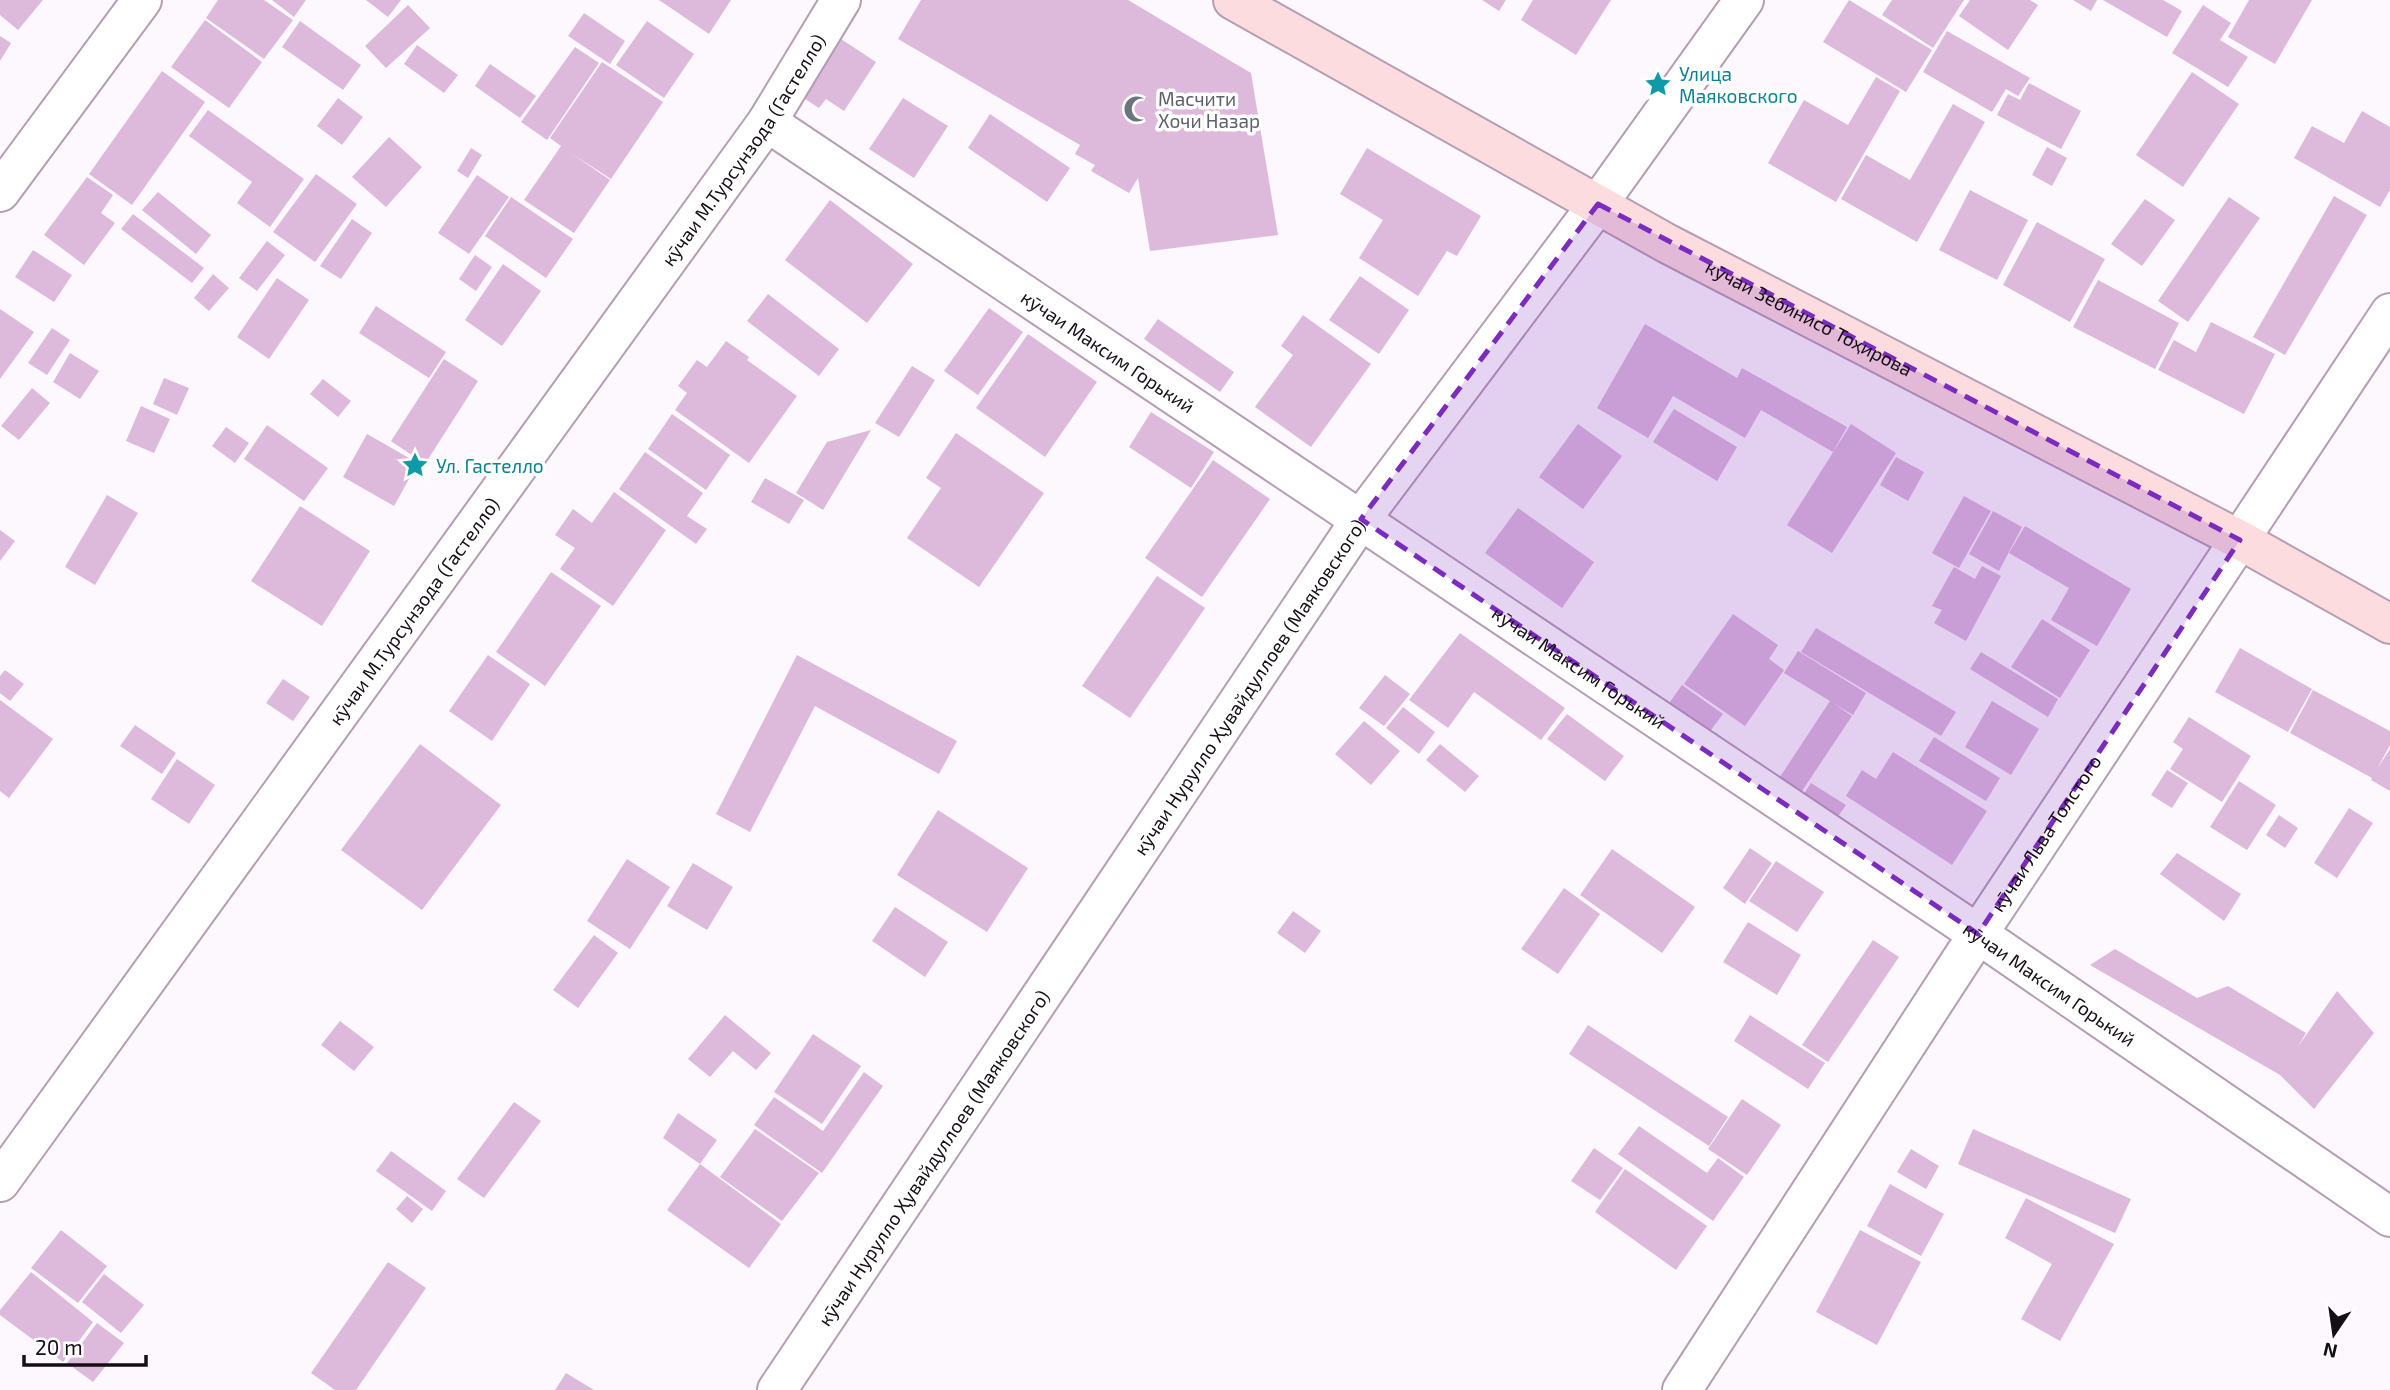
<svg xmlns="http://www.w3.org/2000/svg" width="2390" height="1390" font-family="'Exo 2',sans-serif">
<rect width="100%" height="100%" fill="#fdf8fd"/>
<path fill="#ddb9dc" d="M0,0H43L18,30L0,15Z
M218,0H264L293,20L264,59L206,18Z
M272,0H306L294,17Z
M366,0H401L388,17Z
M659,0H731L709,34Z
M921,0H1128L1251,73L1278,235L1150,251L1138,178L1129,193L1091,171L1095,165L1075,154L1080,145L898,39Z
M1482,0H1506L1499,11Z
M1533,0H1611L1576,55L1521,20Z
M1849,0L1932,50L1906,92L1823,42Z
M1892,0H1964L1933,48L1882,15Z
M1970,0H2030L2038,5L2008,50L1959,16Z
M2073,0H2097L2091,11Z
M2103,0H2163L2182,11L2167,37Z
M2249,0H2312L2275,64L2228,37Z
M408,5L430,28L386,68L365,46Z
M2203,5L2231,23L2220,40L2248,57L2228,87L2172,53Z
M584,13L625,41L610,64L568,36Z
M205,20L262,62L229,108L171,67Z
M300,21L361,65L343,90L282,47Z
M647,21L694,54L664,98L616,65Z
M1947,31L2030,78L2018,96L2006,89L1992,112L1923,72Z
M0,36L11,43L0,61Z
M841,39L876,62L844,111L826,99L819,108L802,97Z
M417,45L458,75L444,93L404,64Z
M575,47L599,63L547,140L521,122Z
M602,62L663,102L611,179L571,153L610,180L574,233L524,200L561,146L550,138Z
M490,64L536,96L520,118L475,86Z
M162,71L205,102L132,205L89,174Z
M2192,72L2239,104L2183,187L2136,155Z
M1876,77L1900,91L1836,202L1768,163L1804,100L1848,125Z
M2029,83L2081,111L2061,149L1997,115L2008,94L2020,100Z
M338,98L363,117L342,145L317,126Z
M903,98L948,126L914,178L869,149Z
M1953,104L1985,122L1917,242L1841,199L1866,155L1910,180Z
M208,110L304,179L270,227L237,203L252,182L189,136Z
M2362,111L2390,127V190L2380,207L2294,158L2312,126L2344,143Z
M990,114L1070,168L1047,202L968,148Z
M389,137L422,167L386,207L352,177Z
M2047,147L2067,158L2052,186L2032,175Z
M471,148L482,155L468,178L457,171Z
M1367,148L1481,216L1457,256L1447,251L1418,296L1359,258L1383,220L1340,194Z
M316,174L357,204L315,262L273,232Z
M477,175L509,197L469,254L438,233Z
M87,177L113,195L101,213L115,223L84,265L44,235Z
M1970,190L2028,220L1997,280L1939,250Z
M158,192L211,235L196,254L142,210Z
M2334,196L2367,215L2285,355L2253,337Z
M511,197L573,239L546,278L485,236Z
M2229,197L2260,218L2188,322L2158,301Z
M2145,199L2175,220L2142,266L2111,244Z
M830,200L913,264L867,323L785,260Z
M133,214L204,268L192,283L121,229Z
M352,219L372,233L341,279L320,266Z
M2037,222L2105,259L2070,322L2003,285Z
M267,241L285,255L257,291L239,278Z
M33,250L72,275L54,302L15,277Z
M475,255L492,267L476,291L459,279Z
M503,264L541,291L502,346L465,320Z
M213,274L229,288L209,311L194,298Z
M1360,276L1409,310L1379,354L1329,320Z
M277,278L309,300L269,359L237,337Z
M2098,280L2179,323L2155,369L2073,327Z
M768,294L839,349L819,376L747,321Z
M376,306L446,352L429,378L359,333Z
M989,308L1023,332L978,395L944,371Z
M0,309L34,332L0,379Z
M1303,315L1371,364L1311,447L1255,407L1293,355L1281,346Z
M1158,319L1234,372L1220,392L1144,339Z
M2211,322L2275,354L2244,414L2158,370L2174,340L2196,352Z
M1645,324L1737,378L1742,368L1847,427L1833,452L1761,410L1745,438L1673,396L1648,438L1597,408Z
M52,328L70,340L47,375L28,363Z
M1028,334L1097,382L1045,457L976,408Z
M726,341L749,357L747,360L797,396L749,463L675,410L687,393L678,386L697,360L707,367Z
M70,353L99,371L80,399L53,382Z
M444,359L478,381L425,464L391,441Z
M912,366L935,380L899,437L875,423Z
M164,378L189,388L177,415L153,404Z
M323,379L351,401L338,417L310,394Z
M32,388L50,403L19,440L1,426Z
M141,406L170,419L154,453L126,441Z
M1674,409L1737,447L1717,481L1653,442Z
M1151,412L1214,452L1191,488L1129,447Z
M672,414L730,455L706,490L648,449Z
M1578,424L1622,456L1583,509L1539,477Z
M1851,424L1896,453L1832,553L1787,525Z
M267,425L328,468L304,501L244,459Z
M226,427L249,443L235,463L212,446Z
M871,430L823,510L796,493L827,442Z
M956,433L1044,493L979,587L907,538L941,488L926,478Z
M367,434L418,463L394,506L343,477Z
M645,452L703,493L687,516L707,529L696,544L619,489Z
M1896,457L1924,472L1908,501L1880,485Z
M1213,460L1270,499L1202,597L1145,558Z
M765,478L804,500L789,524L751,502Z
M614,492L666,530L613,606L560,569L575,548L555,535L573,509L592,523Z
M107,495L138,513L95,585L65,567Z
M1964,496L1991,511L1959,568L1932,553Z
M300,506L370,551L322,626L251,581Z
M1518,508L1594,562L1562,608L1485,553Z
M1993,511L2022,527L1999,571L1969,554Z
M2025,526L2131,589L2097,646L2051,620L2069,588L2009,553Z
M0,530L15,541L0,561Z
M1982,566L2001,576L1966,641L1934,623L1942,610L1932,606L1954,567L1975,579Z
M551,572L601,606L545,686L496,652Z
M1157,576L1205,608L1130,718L1082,686Z
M1733,614L1778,645L1769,659L1784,670L1745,726L1684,684Z
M2042,619L2090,650L2060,698L2011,667Z
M1816,628L1956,712L1941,736L1801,652Z
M1460,633L1565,708L1541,740L1474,692L1448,728L1409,700Z
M2240,648L2312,689L2288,732L2215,692Z
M1798,651L1866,693L1853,715L1833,703L1852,716L1798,797L1776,783L1830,701L1784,673Z
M1981,652L2058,699L2048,717L1970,669Z
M488,655L530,684L492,741L449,711Z
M797,655L957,741L939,774L815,706L750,832L716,814Z
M5,670L24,684L10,701L0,693V676Z
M1385,675L1410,694L1384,726L1359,708Z
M283,679L310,697L293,721L266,703Z
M1682,685L1723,714L1705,738L1665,709Z
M2313,690L2390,731V745L2377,769L2390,749V791L2371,780L2372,778L2290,733Z
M0,700L53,739L9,798L0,791Z
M1992,701L2039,729L2011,775L1965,747Z
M1403,707L1435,732L1419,754L1386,728Z
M1567,714L1624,756L1605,781L1547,739Z
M2189,717L2251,756L2222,802L2170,769L2183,749L2173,742Z
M1364,721L1400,751L1371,785L1335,754Z
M135,725L176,753L162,774L120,746Z
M1934,737L2000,778L1986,801L1919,761Z
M420,744L501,805L422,910L341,850Z
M1440,744L1479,776L1465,792L1426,760Z
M1893,752L1987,811L1952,865L1846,796L1862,770L1876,779Z
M177,759L215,785L189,824L151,799Z
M2167,770L2188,783L2172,808L2151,795Z
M2239,781L2276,805L2247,850L2210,827Z
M1811,783L1846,805L1832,825L1798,803Z
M2349,808L2373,823L2337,878L2314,863Z
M938,810L1028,868L987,932L897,875Z
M2279,815L2298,828L2285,848L2266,835Z
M1750,848L1772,863L1745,904L1723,888Z
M1612,849L1695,907L1662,953L1580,895Z
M2177,853L2241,894L2224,921L2160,874Z
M627,859L670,887L630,949L587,921Z
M1776,861L1824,892L1797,932L1749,901Z
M693,863L733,887L707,930L667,906Z
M1564,888L1600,914L1558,974L1521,949Z
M895,907L948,942L925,977L872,941Z
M1293,911L1321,931L1305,953L1277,933Z
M1748,922L1801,955L1777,995L1723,962Z
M594,935L618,953L578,1008L553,990Z
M1873,940L1899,957L1828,1062L1802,1045Z
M2115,949L2197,998L2228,986L2306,1033L2297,1048L2337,991L2374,1033L2314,1109L2280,1075L2090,965Z
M725,1015L771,1053L756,1070L733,1051L710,1077L688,1059Z
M1750,1015L1825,1063L1808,1089L1734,1041Z
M340,1021L374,1047L354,1071L321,1045Z
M1588,1025L1728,1117L1709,1146L1569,1054Z
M813,1034L861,1066L822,1124L774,1092Z
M864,1072L883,1086L822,1173L754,1125L774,1097L823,1131Z
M1742,1099L1781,1125L1747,1175L1708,1149Z
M514,1102L541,1121L484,1198L457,1179Z
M678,1113L717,1140L700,1164L663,1138Z
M1639,1126L1707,1173L1718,1158L1744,1177L1713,1221L1618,1154Z
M755,1129L819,1173L782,1221L720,1177Z
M1973,1129L2131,1199L2115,1233L1958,1164Z
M1594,1148L1623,1168L1600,1200L1571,1181Z
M1911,1149L1939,1166L1926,1189L1897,1172Z
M391,1151L446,1191L432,1211L376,1171Z
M700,1164L781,1224L749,1268L667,1210Z
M1625,1169L1707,1226L1676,1270L1595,1212Z
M1890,1184L1944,1214L1921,1256L1867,1226Z
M407,1196L423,1209L412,1223L396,1209Z
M2026,1198L2114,1244L2060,1341L2021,1319L2052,1264L2005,1238Z
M61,1230L107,1266L78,1303L31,1268Z
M1860,1230L1921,1262L1877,1345L1816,1312Z
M388,1262L426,1288L356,1390H335L311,1373Z
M31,1272L93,1322L63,1362L0,1315V1310Z
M104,1274L144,1305L121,1333L82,1302Z
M97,1323L124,1343L93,1382L67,1363Z
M566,1373L594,1390H555Z"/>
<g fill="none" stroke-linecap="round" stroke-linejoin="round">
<g stroke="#b59eb4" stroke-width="42">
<g id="minor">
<path id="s1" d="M767,122L1978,934L2390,1217"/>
<path d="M0,192L142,0"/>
<path id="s2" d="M777,1390L1361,519L1598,204L1744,0"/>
<path id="s3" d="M1682,1390L1978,934L2390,313"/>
</g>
</g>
<g stroke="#b59eb4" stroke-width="42">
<g id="tertiary">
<path id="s4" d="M0,1182L767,122L841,0"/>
</g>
</g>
<g stroke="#b59eb4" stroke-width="42">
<g id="secondary">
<path id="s5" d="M1233,0L1668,244L2240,540L2390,624"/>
</g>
</g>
<use href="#minor" stroke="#fff" stroke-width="38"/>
<use href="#tertiary" stroke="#fff" stroke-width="38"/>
<use href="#secondary" stroke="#fcdcde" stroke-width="38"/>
</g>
<path fill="#7b2cbf" fill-opacity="0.2" stroke="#7b2cbf" stroke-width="5" stroke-dasharray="14 9" stroke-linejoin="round" d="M1598,204L2240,540L1978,934L1361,519Z"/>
<defs>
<g id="sight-bare" transform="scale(2.1)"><path d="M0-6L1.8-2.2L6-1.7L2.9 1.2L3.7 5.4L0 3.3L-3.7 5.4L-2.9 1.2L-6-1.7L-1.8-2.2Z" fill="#0f9aa8" stroke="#fff" stroke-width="2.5" paint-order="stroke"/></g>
<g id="mosque-bare" transform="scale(2.1)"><path d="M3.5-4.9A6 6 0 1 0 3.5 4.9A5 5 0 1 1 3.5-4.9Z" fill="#6b7280" stroke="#fff" stroke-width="2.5" paint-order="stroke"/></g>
</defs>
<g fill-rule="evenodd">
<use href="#sight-bare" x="1658" y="84"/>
<use href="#mosque-bare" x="1137" y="109"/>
<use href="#sight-bare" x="415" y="465"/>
</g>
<g text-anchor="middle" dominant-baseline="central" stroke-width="7" stroke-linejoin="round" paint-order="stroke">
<g font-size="19" fill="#0d838f" stroke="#fff" text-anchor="start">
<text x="1679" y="73">Улица<tspan x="1679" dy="22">Маяковского</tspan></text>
<text x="436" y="465">Ул. Гастелло</text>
</g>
<g font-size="19" fill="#5b616d" stroke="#fff" text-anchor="start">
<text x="1158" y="98">Масчити<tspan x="1158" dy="22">Хочи Назар</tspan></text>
</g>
<g font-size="19" fill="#160e16" stroke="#fff">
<text stroke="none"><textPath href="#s4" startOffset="1272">кӯчаи М.Турсунзода (Гастелло)</textPath></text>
<text stroke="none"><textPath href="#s5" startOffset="658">кӯчаи Зебинисо Тоҳирова</textPath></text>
<text stroke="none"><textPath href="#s1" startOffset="411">кӯчаи Максим Горький</textPath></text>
<text stroke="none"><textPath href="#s4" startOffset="705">кӯчаи М.Турсунзода (Гастелло)</textPath></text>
<text stroke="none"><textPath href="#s1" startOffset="978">кӯчаи Максим Горький</textPath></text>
<text stroke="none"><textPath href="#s2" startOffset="847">кӯчаи Нурулло Ҳувайдуллоев (Маяковского)</textPath></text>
<text stroke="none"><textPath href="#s3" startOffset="665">кӯчаи Льва Толстого</textPath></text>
<text stroke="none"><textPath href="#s1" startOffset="1545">кӯчаи Максим Горький</textPath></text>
<text stroke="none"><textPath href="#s2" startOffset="280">кӯчаи Нурулло Ҳувайдуллоев (Маяковского)</textPath></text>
</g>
</g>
<g transform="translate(2334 1334) rotate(193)" stroke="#ffffff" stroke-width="5" paint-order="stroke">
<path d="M0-5L12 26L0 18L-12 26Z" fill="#160e16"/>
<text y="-10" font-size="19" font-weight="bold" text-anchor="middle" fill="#160e16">N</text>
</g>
<path d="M24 1355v10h122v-10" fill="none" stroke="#160e16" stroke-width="3.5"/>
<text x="35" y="1355" font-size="21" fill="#160e16" stroke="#ffffff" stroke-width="5" paint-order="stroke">20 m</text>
</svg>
